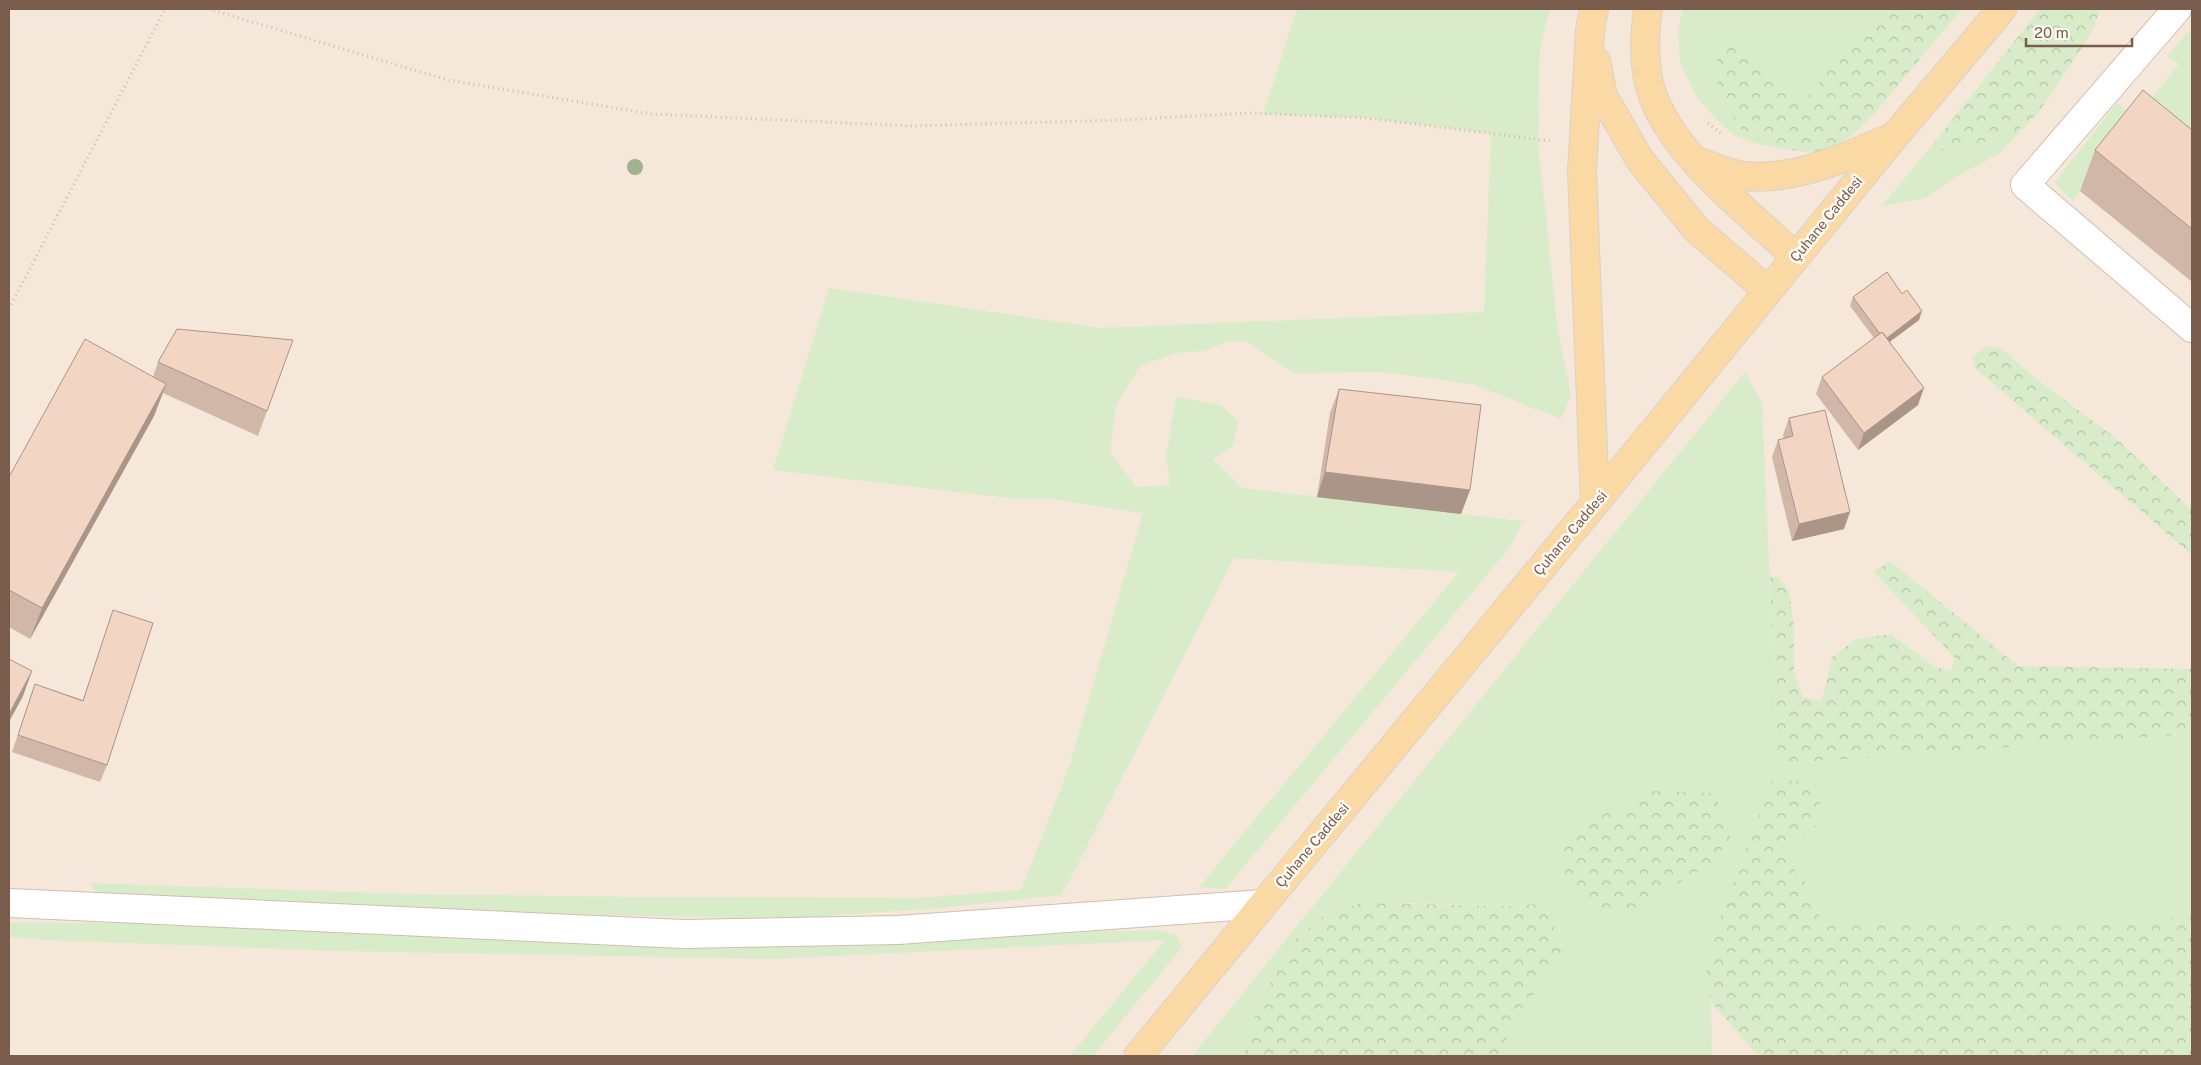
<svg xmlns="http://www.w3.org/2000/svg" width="2201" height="1065" font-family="'Public Sans',sans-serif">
<defs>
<pattern id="forest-crowns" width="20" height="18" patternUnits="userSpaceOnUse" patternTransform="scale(1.25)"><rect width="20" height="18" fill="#d8ecc9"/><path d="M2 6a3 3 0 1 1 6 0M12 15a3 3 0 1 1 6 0" fill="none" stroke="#b4c2a5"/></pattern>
</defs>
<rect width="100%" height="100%" fill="#fdf6ec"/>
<path fill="#f5e8da" d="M9,9H2192V1056H9Z"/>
<path fill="#d8ecc9" d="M1297,9H1550L1540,48L1538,140L1557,324L1571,395L1561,419L1472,384L1382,372L1294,373L1247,342L1230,341L1203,351L1176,353L1140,366L1116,406L1110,452L1136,487L1170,485L1166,456L1176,397L1221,405L1238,421L1233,446L1213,459L1242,488L1522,521L1511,546L1225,889L1199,887L1459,572L1234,558L1062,895L939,908L781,919L556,914L97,893L90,883L408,894L643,897L918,898L1021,890L1069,767L1143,513L1051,499H1017L773,470L829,288L1101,328L1484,312L1491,133L1366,118L1263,114Z
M1683,9H1962L1871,117L1850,137L1819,154L1760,145L1735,136L1717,120L1696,96L1680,62L1678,29Z
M2192,27V183L2128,132L2073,201L2054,183L2117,103L2136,118L2179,64L2167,56Z
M2038,113L2000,153L1954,178L1926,198L1882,206L1925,154L2008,137Z
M1745,372L1762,403L1778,764L2192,734V917L1824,926L1806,883L1781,855L1816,827L1823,784L1705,977L1711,1002L1712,1056H1502L1538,904L1510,906L1406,903L1254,1018L1244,1056H1192Z
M9,923H163L725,949L1105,931H1159L1176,935L1182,947L1093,1056H1070L1165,940L772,959L340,951L46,940L9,937Z"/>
<path fill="url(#forest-crowns)" d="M1880,9H1962L1871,117L1833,150L1819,154L1776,148L1741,130L1718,91L1717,57L1730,44L1800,106Z
M2040,9H2101L2089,37L2038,113L2008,137L1925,154Z
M1988,346L2001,348L2034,377L2117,439L2192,510V555L1976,369L1972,357Z
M1890,561L2018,666L2192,669V734L1778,764L1770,577H1779L1789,590L1794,626V672L1803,697L1822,701L1832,657L1856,639L1891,634L1932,665L1950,672L1955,658L1874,572Z
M1773,779L1823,784L1816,827L1781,855L1806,883L1824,926L2192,917V1056H1764L1756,1053L1711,1002L1705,977L1720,917Z
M1655,791L1712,793L1722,810L1730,837L1716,860L1631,913L1590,906L1571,890L1560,860L1574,828Z
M1362,903L1510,906L1538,904L1567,943L1507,1036L1502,1056H1244L1254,1018L1289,944L1323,916Z"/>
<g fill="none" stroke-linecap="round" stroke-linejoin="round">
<g stroke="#d1beb0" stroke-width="30">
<path id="minor" d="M2177,9L2025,185L2192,328
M9,903L683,934L898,930L1263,904"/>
</g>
<g stroke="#dad1cd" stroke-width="30">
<path id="major" d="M1594,9L1590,30L1582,171L1595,503
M1648,9C1644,37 1643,72 1654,99C1678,159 1749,213 1796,257
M1596,61L1603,96L1640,160L1696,229L1768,291
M1699,162C1713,167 1729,174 1743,176C1796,181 1843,158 1890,138
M1138,1056L1595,503L1894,137L2002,9"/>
</g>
<path stroke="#d9b8a5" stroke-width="3" stroke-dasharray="1 4" stroke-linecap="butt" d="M209,9L448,80L651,114L912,126L1122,120L1249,113L1366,118L1551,141
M1708,123L1723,135
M9,309L165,9"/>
<use href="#minor" stroke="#fff" stroke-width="28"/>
<use href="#major" stroke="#fbd9a5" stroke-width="28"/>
</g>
<circle fill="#a0b28e" cx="635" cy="167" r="8"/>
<path fill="#d1b7a8" d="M2192,130V282L2080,191L2095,150Z
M1853,297L1919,320L1890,342L1918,405L1858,450L1816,394L1822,377L1874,338L1850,306Z
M293,340L258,436L163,393L154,416L30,639L9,627V477L153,377L158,362Z
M1339,389L1470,490L1461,514L1317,497L1330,413Z
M1789,418L1844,529L1792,541L1772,457L1778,440L1784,439L1783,435Z
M113,610L107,765L100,782L12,752L35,684L83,700Z"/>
<path fill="#aa9588" d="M1922,311L1919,320L1881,348L1884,340Z
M166,384L154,416L30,639L42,608Z
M1924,388L1918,405L1858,450L1864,433Z
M1325,472L1470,490L1461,514L1317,497Z
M1850,512L1844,529L1792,541L1799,524Z
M32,671L23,696L9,722V714Z"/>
<path fill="#f3d5c3" stroke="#aa9588" d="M2143,90L2192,130V229L2095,150Z
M1887,272L1902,294L1907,290L1922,311L1887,338L1882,332L1880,334L1853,297Z
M177,329L293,340L267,411L158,362Z
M1882,332L1924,388L1864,433L1822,377Z
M85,339L166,384L42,608L9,590V477Z
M1339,389L1481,405L1470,490L1325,472Z
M1825,410L1850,512L1799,524L1778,440L1793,436L1789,418Z
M113,610L153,623L107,765L18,735L35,684L83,701Z
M9,659L32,671L9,714Z"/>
<g text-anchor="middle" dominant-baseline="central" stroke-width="5" stroke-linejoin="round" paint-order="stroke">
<g font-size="14" fill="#7a5c4d" stroke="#fffaf3">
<text transform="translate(1826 219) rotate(-51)">Çuhane Caddesi</text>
<text transform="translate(1570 533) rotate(-50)">Çuhane Caddesi</text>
<text transform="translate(1312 845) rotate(-50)">Çuhane Caddesi</text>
</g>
</g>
<rect width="2201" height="1065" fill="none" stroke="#7a5c4d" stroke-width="20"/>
<path d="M2026 38v8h106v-8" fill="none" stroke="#7a5c4d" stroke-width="2.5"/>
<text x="2034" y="38" font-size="15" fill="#7a5c4d" stroke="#fffaf3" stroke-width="4" paint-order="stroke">20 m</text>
</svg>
